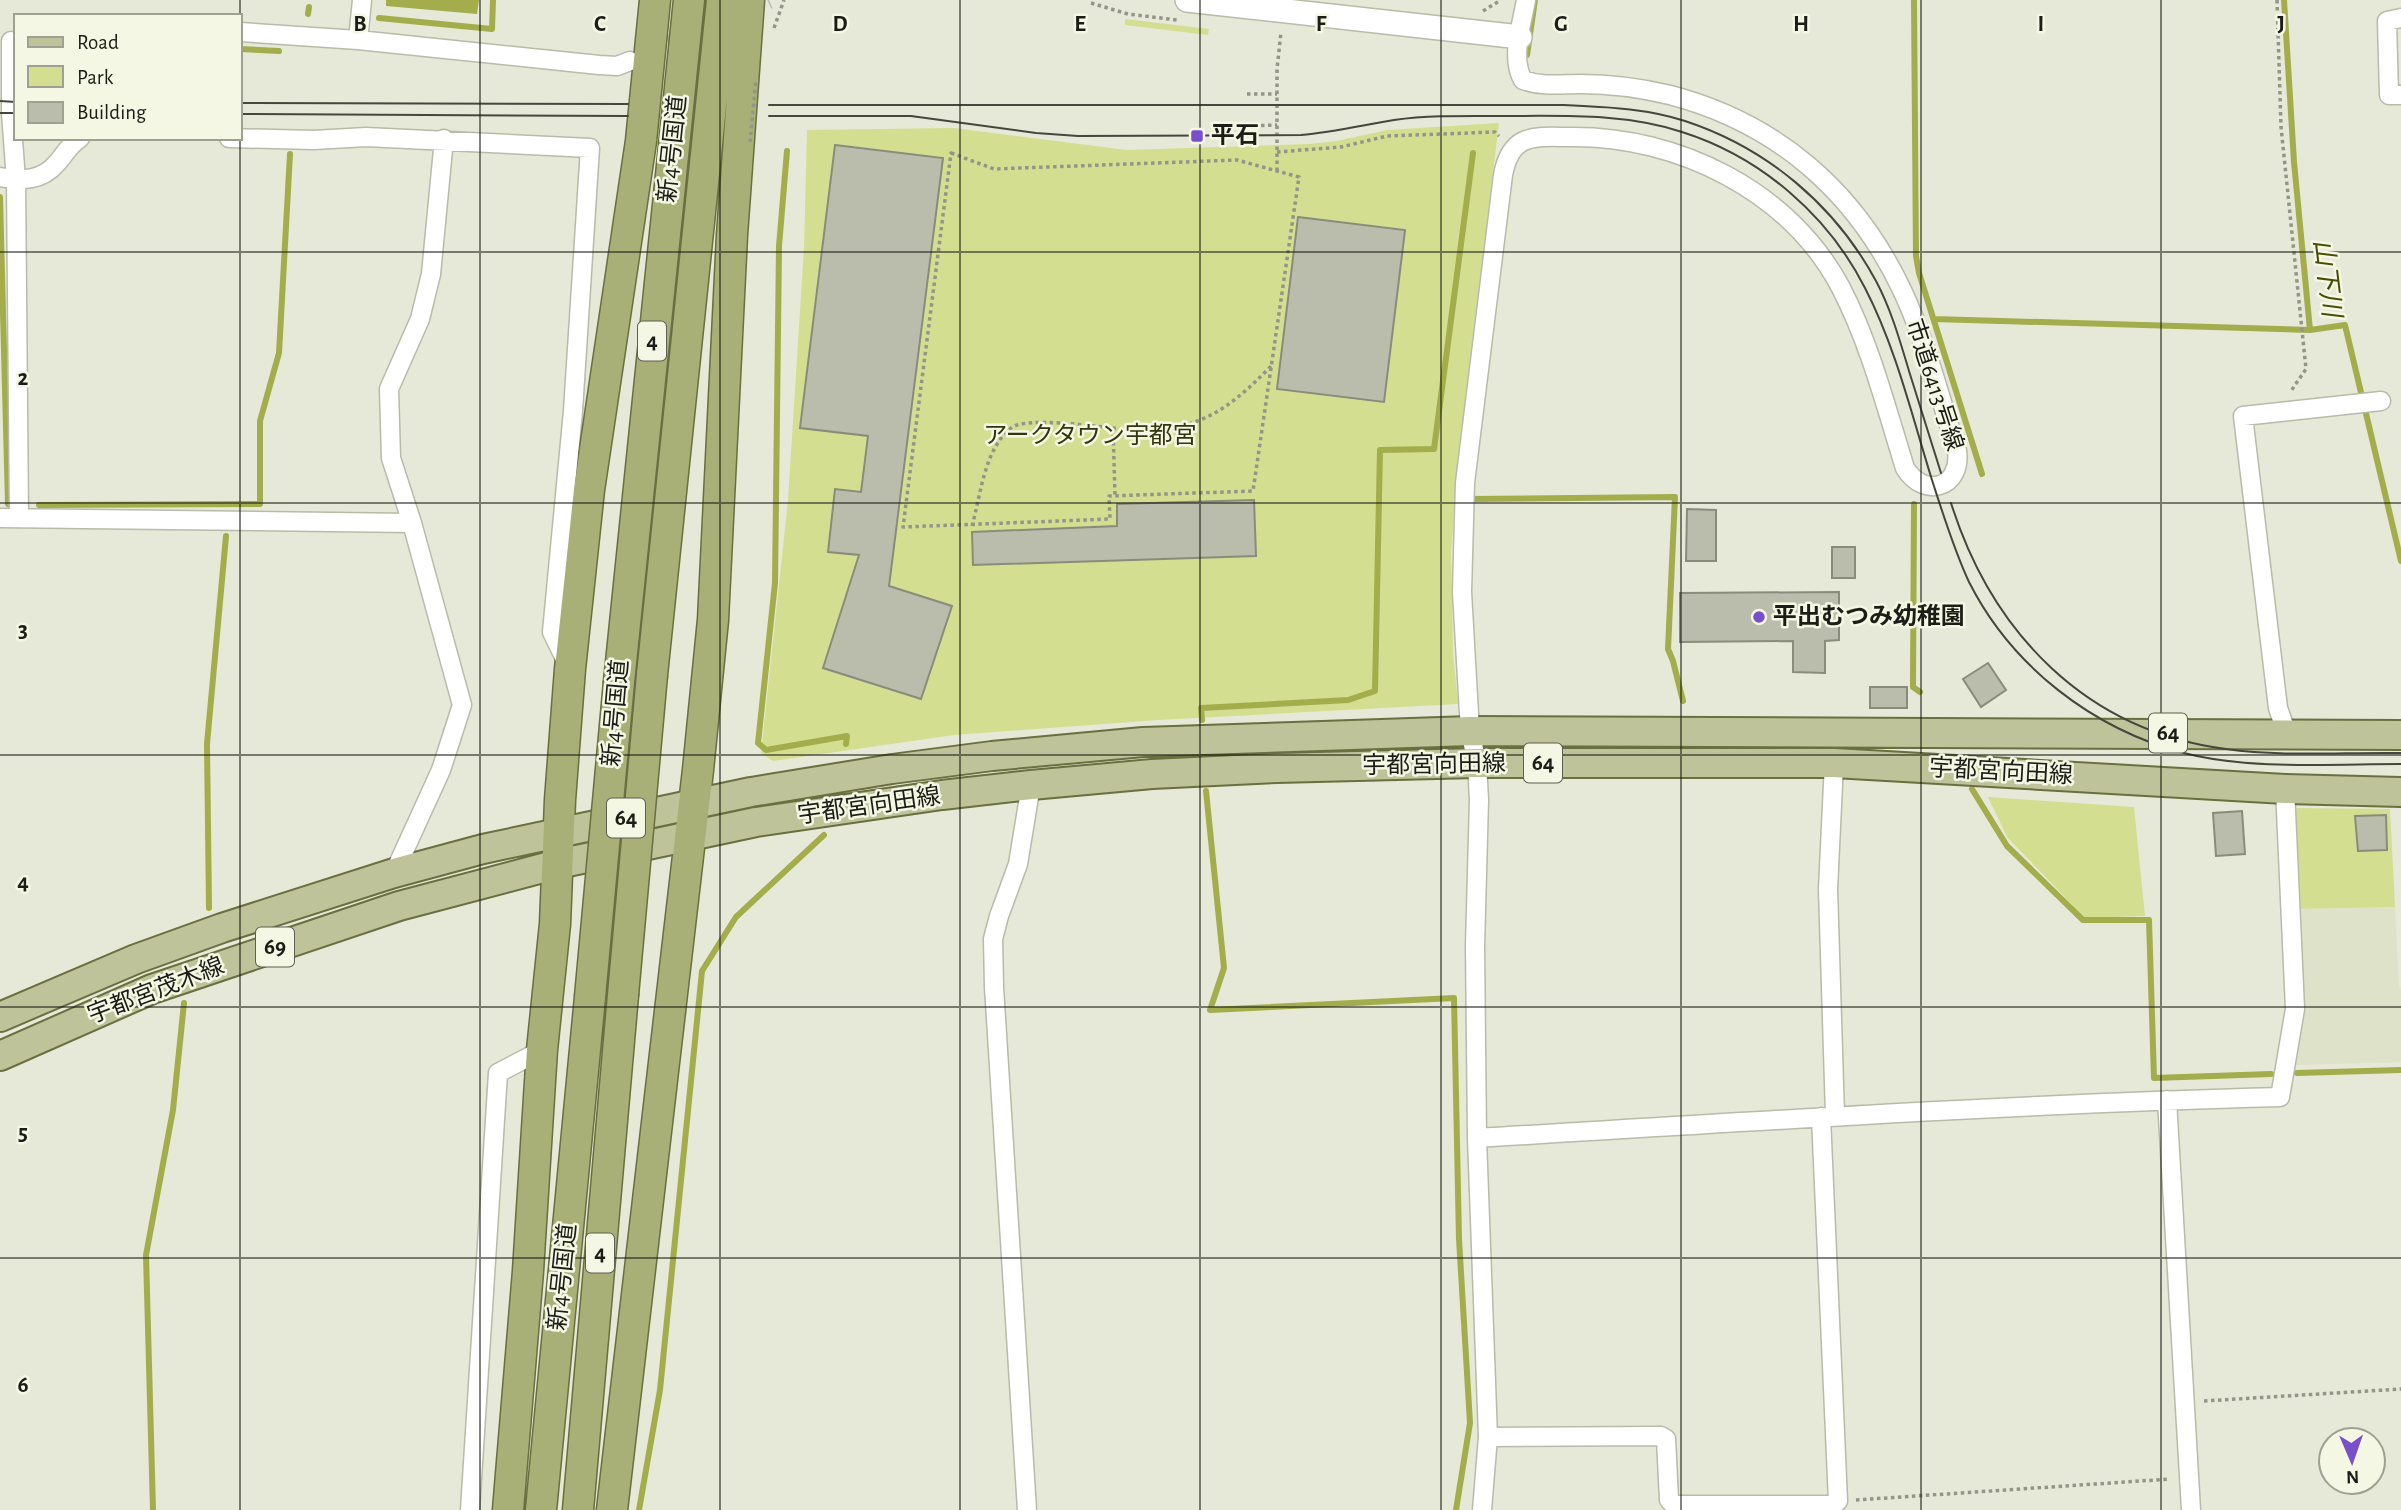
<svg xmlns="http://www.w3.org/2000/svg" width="2401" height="1510" font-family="'Alegreya Sans','Noto Sans JP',sans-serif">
<rect width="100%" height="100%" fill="#e6e9d7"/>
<path fill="#dee2c8" d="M2395,907L2399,987L2401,988V1062L2295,1065L2300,1031L2295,909Z"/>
<path fill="#d4de91" d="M1125,19L1209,29L1208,35L1125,25Z
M1499,123L1457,465L1451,555L1453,653L1458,704L1158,720L954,735L773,761L761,753L788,500L804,248L807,130L954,128L1127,150L1309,144L1337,141L1387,130Z
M1988,797L2134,807L2145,916L2085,918L2007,837Z
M2295,808L2390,809L2395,907L2295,909L2293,839Z"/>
<path fill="#a3ad4b" d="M386,0H479L477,14L386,6Z"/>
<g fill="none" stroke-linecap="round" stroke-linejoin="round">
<path stroke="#a3ad4b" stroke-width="6" d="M1914,0L1916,256L1919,273L1982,474
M2284,0L2294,162L2310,330L2345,325L2401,561
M308,14L309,7
M379,18L492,29L493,0
M240,49L279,51
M1527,55L1535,0
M787,151L779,246L775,583L758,743L766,750L847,736L846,744
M0,197L8,504
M1934,319L2310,330
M1471,496L1470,499L1675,497L1668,649L1673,661L1683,701
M1914,504L1913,687L1920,692
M39,505L260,504V421L279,353L290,154
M1202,720L1201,708L1348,700L1375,691L1380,450L1434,449L1473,153
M1972,789L2007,846L2083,920H2149L2154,1078L2271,1074
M1206,791L1224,968L1210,1010L1454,998L1459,1239L1470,1423L1456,1510
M209,908L207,744L226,536
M2297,1073L2401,1070
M153,1510L146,1255L173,1110L184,1003
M639,1510L660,1390L702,971L736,917L824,835"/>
</g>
<path fill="#bbbdac" stroke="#898c7b" stroke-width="2" d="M835,145L943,158L889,586L952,606L921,699L823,668L859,555L828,552L835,489L861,492L868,436L800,428Z
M1298,217L1405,230L1384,402L1277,389Z
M1254,500L1256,556L973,565L972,532L1117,526V504Z
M1687,509L1716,510V561H1686Z
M1832,547H1855V578H1832Z
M1839,592V640L1825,641V673L1793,672V641L1680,642V593Z
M1988,663L2006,690L1981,707L1963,679Z
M1870,687H1907V708H1870Z
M2242,811L2245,854L2216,856L2213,813Z
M2386,815L2387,850L2358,851L2355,816Z"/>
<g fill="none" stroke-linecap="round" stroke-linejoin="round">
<path stroke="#bec0b0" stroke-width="18" stroke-dasharray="18 9" stroke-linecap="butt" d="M644,55L769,0"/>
<g stroke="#b8bba9" stroke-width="21">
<path id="minor" d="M2401,18L2387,21L2389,95H2401
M240,32L358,40L599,65L617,66L630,61
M358,40L362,0
M11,41V113L16,180L19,518
M229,138L314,140L366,137L590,148L573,411L552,632L567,663
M0,177C22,181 42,181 57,163C65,154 70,144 80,138
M0,518L412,523
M2287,734L2278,708L2243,416L2381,401
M1834,763L1828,889L1835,1116
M394,873L441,770L462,705L412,523L391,458L389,389L420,319L431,274L444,139
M2167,1100L2191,1510
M1477,1138C1745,1122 2012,1104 2280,1097L2295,1009L2285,789
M1488,1437L1661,1436L1666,1439L1669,1500L1674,1505H1833L1838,1501L1821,1117
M470,1510L498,1073L542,1050
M1027,1510L994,987L993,939L999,916L1018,864L1031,785
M1482,1510L1488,1437L1477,1138L1475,946L1479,800L1477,763L1470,731L1462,592L1465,483L1503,175C1511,132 1535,137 1571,137C1678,136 1790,191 1841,288C1870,344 1886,407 1905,468C1924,499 1962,488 1957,451C1940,398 1926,341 1902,290C1855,191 1777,123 1670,95C1641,88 1611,84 1581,84C1561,84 1542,87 1523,80C1510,58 1522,24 1526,0"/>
</g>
<g stroke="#b8bba9" stroke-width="26">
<path id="tertiary" d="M1187,0L1520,37"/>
</g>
<g stroke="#696f3f" stroke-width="32">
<path id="primary" d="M0,1017L136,959L222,928L394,873L483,849L751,792L892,769L992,756L1143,742L1470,731L2401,735
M0,1056L152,989L399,906L558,864L756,822L942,795L1031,785L1152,774L1277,768L1477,763H1834L2285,789L2401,792"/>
</g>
<g stroke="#696f3f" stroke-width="33">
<path id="trunk" d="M652,675L722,0
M619,682L689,0
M508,1510L528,1271L542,1050L555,924L560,800L570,669L589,490L641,141L655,0
M541,1510L590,997
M578,1510L623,995
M612,1510L698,770L713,620L732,235L749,0"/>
</g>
<path stroke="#939588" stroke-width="3.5" stroke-dasharray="3.5 3.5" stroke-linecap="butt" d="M2277,0L2281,127L2306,369L2291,391
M1091,3L1128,14L1177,20
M1483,11L1501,0
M774,28L784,0
M1247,94H1277
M1247,126L1277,125
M1277,152L1341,147L1387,136L1495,132L1499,136
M951,153L994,169L1237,160L1299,177L1253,491L1109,496L1110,519L903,527Z
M1277,171V69L1281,32
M1113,428L1115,496
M972,526C981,494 984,450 1011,428C1025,416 1100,427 1122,429C1137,430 1154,430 1170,428C1214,422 1243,395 1272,365
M2204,1401L2401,1389
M1856,1500L2170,1479"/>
<use href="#minor" stroke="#fff" stroke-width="18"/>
<use href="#tertiary" stroke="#fff" stroke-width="23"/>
<use href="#primary" stroke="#bec399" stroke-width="28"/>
<use href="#trunk" stroke="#a8af77" stroke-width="30"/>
<path stroke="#45463d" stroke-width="2" d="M0,101L16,102
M240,103L628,104
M769,105H1564C1604,107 1646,108 1685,121C1767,148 1835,205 1876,281C1891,309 1900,341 1909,371C1920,405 1930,439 1941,473
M0,113H16
M240,114L628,116
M769,116H911L1036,133L1078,136L1301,135C1333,132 1363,125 1394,120C1430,115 1467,116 1503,116C1563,116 1624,113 1682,132C1761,157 1828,215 1865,288C1896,348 1912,416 1932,480C1943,514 1954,550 1969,582C2012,667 2093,729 2184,753C2248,770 2334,764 2401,764
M1951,503C1992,633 2086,731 2226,749C2283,757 2343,752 2401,753"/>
<g stroke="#696f3f" stroke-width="33" stroke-linecap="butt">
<path id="trunk-bridge" d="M623,995L652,675
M590,997L619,682"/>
</g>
<path stroke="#939588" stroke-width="3.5" stroke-dasharray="3.5 3.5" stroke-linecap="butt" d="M750,142L756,80"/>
<use href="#trunk-bridge" stroke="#a8af77" stroke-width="30"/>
</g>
<path fill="none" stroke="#1c1d16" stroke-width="2" stroke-opacity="0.55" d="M240,0V1510M480,0V1510M720,0V1510M960,0V1510M1200,0V1510M1441,0V1510M1681,0V1510M1921,0V1510M2161,0V1510M0,252H2401M0,503H2401M0,755H2401M0,1007H2401M0,1258H2401"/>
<g fill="#7851ca" stroke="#f4f7e4" stroke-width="2.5">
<rect x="1190" y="129" width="14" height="14" rx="3.5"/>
<circle cx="1759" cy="617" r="7"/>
</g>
<g text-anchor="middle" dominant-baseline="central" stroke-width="5" stroke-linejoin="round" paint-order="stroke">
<g fill="#f4f7e4" stroke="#5d5e54" stroke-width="2">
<rect x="638" y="321.5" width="28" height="39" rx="5"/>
<rect x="2149" y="713.5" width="38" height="39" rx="5"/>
<rect x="1524" y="743.5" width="38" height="39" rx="5"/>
<rect x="607" y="798.5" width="38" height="39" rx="5"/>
<rect x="256" y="927.5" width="38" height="39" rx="5"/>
<rect x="586" y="1233.5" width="28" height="39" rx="5"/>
</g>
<g font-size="23" font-weight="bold" fill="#1c1d16">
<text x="652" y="341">4</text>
<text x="2168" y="733">64</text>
<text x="1543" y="763">64</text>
<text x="626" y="818">64</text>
<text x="275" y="947">69</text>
<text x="600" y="1253">4</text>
</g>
<g font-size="24" font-weight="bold" fill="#1c1d16" stroke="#f4f7e4" text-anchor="start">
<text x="1211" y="136">平石</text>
<text x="1773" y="617">平出むつみ幼稚園</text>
</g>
<g font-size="24" fill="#1c1d16" stroke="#f4f7e4">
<text transform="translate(673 149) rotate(-84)">新4号国道</text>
<text transform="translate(1934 385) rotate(72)">市道6413号線</text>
<text transform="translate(616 713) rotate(-85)">新4号国道</text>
<text transform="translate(1434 765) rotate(-1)">宇都宮向田線</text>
<text transform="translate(2001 772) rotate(3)">宇都宮向田線</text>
<text transform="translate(869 806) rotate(-8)">宇都宮向田線</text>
<text transform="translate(156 991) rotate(-21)">宇都宮茂木線</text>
<text transform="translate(563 1277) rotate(-84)">新4号国道</text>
</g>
<g font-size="24" fill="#32360c" stroke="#f4f7e4">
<text x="1090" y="436">アークタウン宇都宮</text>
</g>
<g font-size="26" font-style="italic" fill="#484d00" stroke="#f4f7e4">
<text transform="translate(2327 278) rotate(83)">山下川</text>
</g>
</g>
<g font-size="23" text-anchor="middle" font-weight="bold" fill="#1c1d16" stroke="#f4f7e4" stroke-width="5" stroke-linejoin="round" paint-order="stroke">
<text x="360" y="31">B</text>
<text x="600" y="31">C</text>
<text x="840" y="31">D</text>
<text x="1080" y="31">E</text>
<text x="1321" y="31">F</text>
<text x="1561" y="31">G</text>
<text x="1801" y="31">H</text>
<text x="2041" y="31">I</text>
<text x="2281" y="31">J</text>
<text x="23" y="385">2</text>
<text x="23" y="637">3</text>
<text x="23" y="889">4</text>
<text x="23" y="1140">5</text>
<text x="23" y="1392">6</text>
</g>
<rect x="14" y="14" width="228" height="126" fill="#f4f7e4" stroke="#9ea092" stroke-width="2"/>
<rect x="28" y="37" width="35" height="10" fill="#bec399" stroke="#9ea092" stroke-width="2"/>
<text x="77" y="49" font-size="21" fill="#1c1d16">Road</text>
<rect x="28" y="66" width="35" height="21" fill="#d4de91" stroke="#9ea092" stroke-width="2"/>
<text x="77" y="84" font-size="21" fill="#1c1d16">Park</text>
<rect x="28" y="102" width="35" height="21" fill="#bbbdac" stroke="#9ea092" stroke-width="2"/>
<text x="77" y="119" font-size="21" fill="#1c1d16">Building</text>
<g transform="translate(2352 1461) rotate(178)"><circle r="33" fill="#f4f7e4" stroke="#9ea092" stroke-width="2"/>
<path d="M0-5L12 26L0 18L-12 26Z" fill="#7851ca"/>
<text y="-10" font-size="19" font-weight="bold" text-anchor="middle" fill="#1c1d16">N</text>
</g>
</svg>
